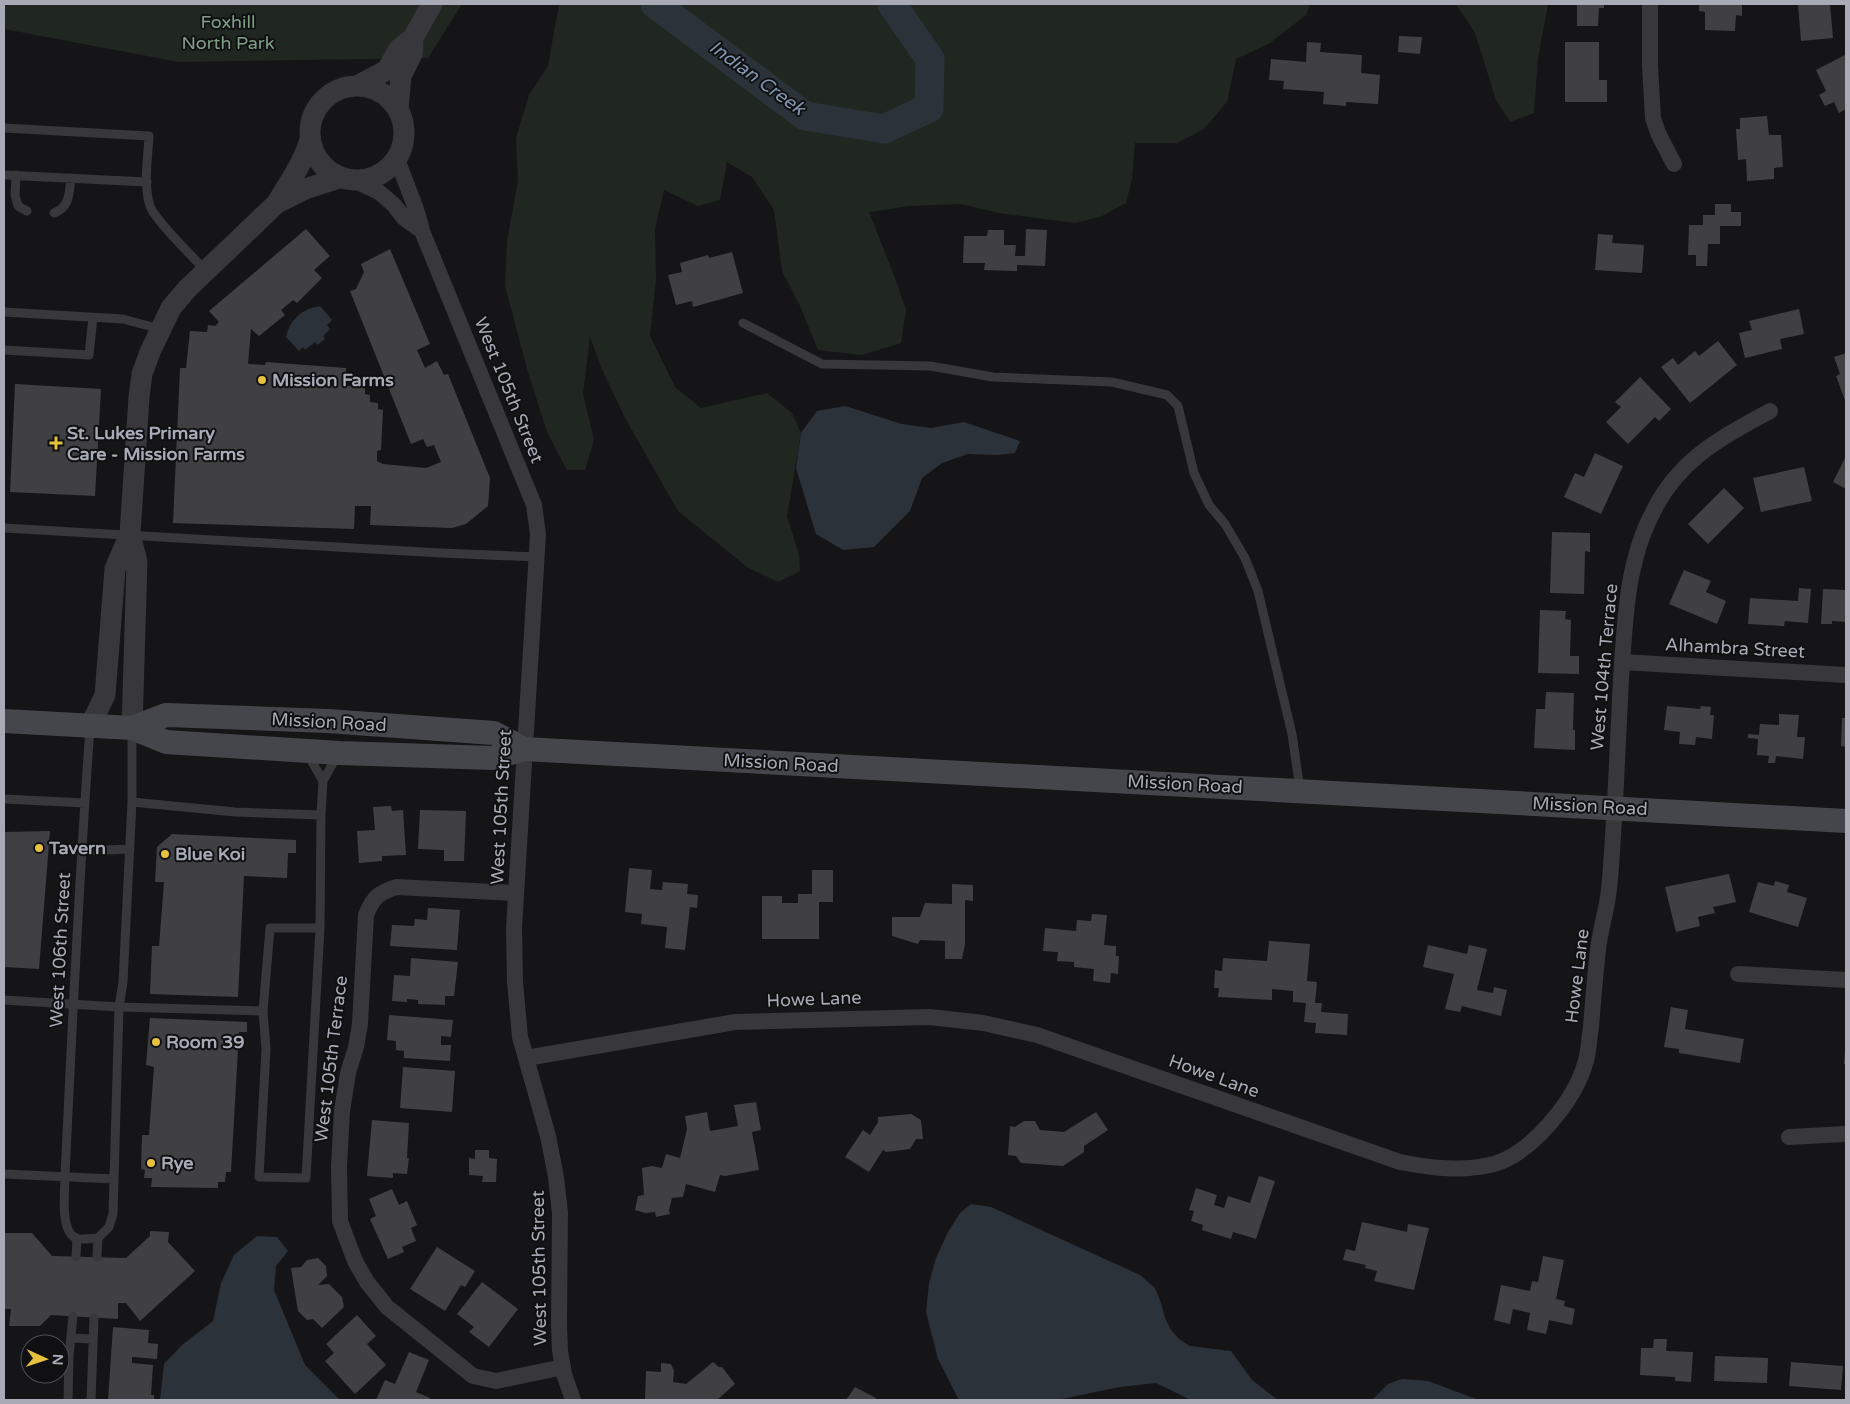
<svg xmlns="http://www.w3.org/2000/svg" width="1850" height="1404" font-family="'Varela Round',sans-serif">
<rect width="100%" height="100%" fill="#151517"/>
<path fill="#202721" d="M4,4H462L428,58L179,62L4,29Z
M559,4H1310L1306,15L1270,43L1236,59L1227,102L1204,129L1177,143H1135L1132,179L1126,203L1102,216L1075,223L999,213L961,204L910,206L869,212L895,278L906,310L901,343L862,355L818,350L800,306L782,271L774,210L752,177L727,162L720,200L698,206L664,190L655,229L656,279L650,336L675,387L701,408L767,393L792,413L801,433L787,516L799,555L800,571L778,582L747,567L678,511L624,416L602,369L590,337L583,394L594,440L585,470H567L547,432L527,369L505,285L507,241L518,181L516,138L529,95L548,66Z
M1456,4H1548L1538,58L1534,113L1510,122L1496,100L1475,33Z"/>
<path fill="#2c323a" d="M320,306L332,320L327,325L330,329L323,336L325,339L317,345L315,342L305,350L303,347L299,351L286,337C290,319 302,309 320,306Z
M845,406L902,424L931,428L964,422L1020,441L1015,453L997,455L968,454L942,463L922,478L910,511L874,547L843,550L816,534L796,468L801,433L817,411Z
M971,1204L991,1207L1140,1275L1155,1288L1161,1303L1165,1318L1171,1330L1179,1339L1190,1346L1231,1351L1252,1380L1278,1400H1191L1156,1383L1120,1387L1057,1400H959L938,1359L926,1312L929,1283L936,1258L948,1232L960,1213Z
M257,1236L277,1237L288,1251L276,1266L274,1290L305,1365L340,1400H160L164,1364L182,1345L213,1321L221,1283L234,1255Z
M1402,1379L1428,1381L1479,1400H1372L1388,1384Z"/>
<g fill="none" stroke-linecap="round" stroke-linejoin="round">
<path stroke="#2c323a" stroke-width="29" d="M655,4L805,116L884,129L929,108L930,59L892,4"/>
</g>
<path fill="#404044" d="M1577,4H1604V8H1599L1598,26H1577Z
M1699,4H1742V16L1736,15L1735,31L1705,30V12L1699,11Z
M1798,4H1830L1833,38L1801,41Z
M1399,36L1422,37L1420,54L1398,52Z
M1307,42L1321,43L1320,52L1362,55L1361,73L1380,75L1378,104L1346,102V106L1323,104L1324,92L1283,89L1284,81L1269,80L1271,59L1306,62Z
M1565,42H1599V80H1607V102H1565Z
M1845,55L1846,109L1839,113L1834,102L1825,106L1819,95L1826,91L1816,70Z
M1767,116L1769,135H1781L1783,167L1774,168V179L1747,181L1746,159L1738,160L1736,129H1740V118Z
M1715,204H1731V212H1741V226H1720V244H1708L1707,266H1696V255H1688L1689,225H1703V215H1715Z
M306,229L330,256L314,270L322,278L297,303L293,300L281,310L285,315L259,336L251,329L248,364L265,365L266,362L346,368L345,386H365V394L370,395V402L378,403V409L383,410L381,450L377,451V461L383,464L426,468L441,462L434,445L427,447L423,439L411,444L350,291L356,289L364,272L361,264L390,249L430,344L417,350L425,368L437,361L444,375L448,374L490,478L488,506L466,524L452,528L370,525L371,506H355L354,529L173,523L180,368H186L190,331L207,332L208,325L215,326L219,322L209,311Z
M1026,229L1047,230L1045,266L1017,265V271L984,270L985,263H963L964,236H987L988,230H1004V245H1016L1015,256H1025Z
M1598,234L1613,235L1612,243L1644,245L1642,273L1595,270Z
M732,252L743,293L693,307L692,301L676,305L668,275L682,272L680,263L708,255L709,258Z
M1799,309L1804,334L1780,339L1782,349L1745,358L1739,333L1752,330L1749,321Z
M1718,341L1737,365L1690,403L1661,367L1673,358L1678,365L1695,351L1699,356Z
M1846,353V403L1836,376L1840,374L1834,357Z
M1640,377L1671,409L1659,421L1655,417L1628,444L1606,422L1621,407L1615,402Z
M15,384L101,389L95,496L10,492Z
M1595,453L1623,466L1601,514L1564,497L1575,473L1584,477Z
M1846,456V489L1833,482Z
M1804,467L1812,501L1761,512L1753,478Z
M1724,488L1744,508L1708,544L1688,524Z
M1552,532L1590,533V552L1585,551L1584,594L1550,593Z
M1684,570L1711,581L1706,592L1726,601L1717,624L1669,604Z
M1799,588L1811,589L1808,623L1785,621L1784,626L1748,624L1750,598L1798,601Z
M1823,589L1846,590V622L1832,621V624H1821Z
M1540,610L1566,611L1565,619L1571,620L1570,656H1579V674L1538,673Z
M1546,692L1574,693L1573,730H1575V750L1534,748L1536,709H1545Z
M1667,706L1700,709L1701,706L1711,707L1710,715H1714L1712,739L1696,737L1695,745L1679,744L1680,732L1664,730Z
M1779,714L1799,715L1797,737H1805L1803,759L1776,756L1775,763H1768L1769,756L1757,755L1758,739L1748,738V734L1759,735L1760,724L1779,725Z
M1842,718H1846V747L1841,746Z
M391,806L392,811L403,810L406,855L382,856V861L359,863L357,831L375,830L373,807Z
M420,810L466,811L464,861H444V850L418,849Z
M50,831L39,969L4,967V832Z
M172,834L296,840V853H288L287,878L244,876L238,997L150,994L152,946H159L164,882H155L157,847Z
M629,868L652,870L650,889L662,890L663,882L688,884L687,894L698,895L697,908L690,907L685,950L665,948L667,927L641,924L642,914L625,912Z
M812,870H833V902H819V939H762V896H782V903H798V894H812Z
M1729,874L1736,902L1713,907L1715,913L1698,917L1700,926L1676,932L1665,887Z
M1775,881L1789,885L1787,892L1807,898L1798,927L1749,912L1758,882L1774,886Z
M952,884L973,885V901L965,900V944L962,959H945V941L920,940L918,944L892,936V917H920L925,903L952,904Z
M428,908L460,910L457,950L390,946L392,925L414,926L415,919L427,920Z
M1092,914L1107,915L1104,945L1116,946V956H1119L1118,974L1111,973L1110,983L1093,981L1094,969L1074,967V962L1057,961L1058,952L1043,951L1045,928L1076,931L1077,920L1091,921Z
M1269,941L1310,944L1307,981L1317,982L1315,1003H1322L1321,1012L1348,1014L1347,1035L1315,1033L1316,1023L1304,1022L1306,1003L1293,1002V991L1272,989V1000L1218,997L1219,988H1214L1215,970L1222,971L1223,958L1267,961Z
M1428,945L1467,954L1469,945L1487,949L1477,990L1493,993L1494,987L1507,990L1501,1016L1462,1006L1460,1012L1445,1009L1454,974L1423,967Z
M411,958L458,962L454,996H445V1005L418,1004V1000L407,999V1002L392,1001L394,975L410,976Z
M1671,1007L1688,1010L1685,1029L1744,1039L1740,1063L1679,1053V1049L1664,1047Z
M389,1015L453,1020L451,1037L441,1036V1045H451L450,1061L404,1058V1051L396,1050V1041L387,1040Z
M150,1018L247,1022V1032H239L231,1172H226L225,1182H218V1188L151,1187L152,1178H144L145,1170L141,1169L142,1135H149L154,1067L146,1065Z
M1845,1050H1846V1064H1844Z
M403,1067L455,1071L452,1112L400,1108Z
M756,1102L761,1130L752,1132L759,1170L725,1176L720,1175L715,1192L686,1184L683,1197L672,1198L669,1210L670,1214L656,1217L655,1212L645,1213L635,1210L638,1196L644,1195L642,1168L652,1166L662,1168L666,1154L680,1158L687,1129L685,1116L707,1112L710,1131L738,1126L734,1105Z
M1096,1112L1108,1130L1084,1146V1152L1063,1166L1021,1163L1016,1156L1008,1155L1010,1126L1015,1127L1024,1121H1035L1040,1130L1064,1132Z
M911,1114L921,1120L923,1139H916L910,1149L886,1152L883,1150L869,1172L845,1157L863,1130L870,1135L878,1122V1117Z
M372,1120L409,1123L407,1158H409L407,1174L393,1173V1178L367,1176Z
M475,1150H489V1158L497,1159L496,1182H482L483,1176L469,1175V1158L475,1159Z
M1259,1176L1275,1181L1256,1239L1233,1232L1231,1239L1202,1230L1203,1225L1191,1221L1194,1211L1189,1210L1196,1188L1217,1195L1214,1205L1224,1208L1228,1196L1250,1203Z
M392,1189L399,1205L407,1201L417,1225L411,1228L416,1241L402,1247L404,1252L388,1259L370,1219L376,1216L369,1199Z
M1362,1222L1407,1232L1408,1224L1429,1228L1414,1290L1374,1281L1377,1271L1365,1268L1366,1265L1343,1260L1346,1249L1355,1251Z
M150,1231L169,1232L168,1242L195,1271L140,1321L126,1303H118V1319L51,1315L40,1326H9L11,1309H4V1233H32L52,1256L126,1258L150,1236Z
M437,1247L475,1271L465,1287L461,1285L445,1311L410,1289Z
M1543,1256L1564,1260L1556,1299L1565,1301L1564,1306L1575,1309L1572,1325L1549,1320L1546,1334L1527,1330L1530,1313L1513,1309L1510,1324L1494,1320L1501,1285L1530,1291L1532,1281L1538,1282Z
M318,1258L326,1266L327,1276L318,1285L329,1284L342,1297L344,1307L322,1328L313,1319L307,1320L298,1311L291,1268L301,1267L307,1260Z
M482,1282L518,1309L489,1347L469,1332L474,1327L457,1314Z
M357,1315L376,1336L367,1344L386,1365L355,1394L325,1361L334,1353L326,1344Z
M113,1327L149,1330L148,1343L158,1344L157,1359L132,1357V1363L153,1365L151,1395H154V1400H108Z
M1654,1339H1667L1666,1351L1693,1352L1691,1382L1675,1381V1377L1640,1375L1641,1348H1653Z
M409,1352L429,1360L416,1392L430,1398L429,1400H376L385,1380L395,1384Z
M1715,1356L1768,1358L1767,1383L1714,1381Z
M713,1362L719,1367H722L735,1384L717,1400H645L646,1371L661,1372V1363L671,1364L674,1371L673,1382L686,1384Z
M1791,1362L1843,1366L1841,1390L1789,1386Z
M855,1387L876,1398L875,1400H846Z"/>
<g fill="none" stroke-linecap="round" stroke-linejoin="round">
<path stroke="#37373c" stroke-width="9" d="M4,128L149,136C148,158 143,184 150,206C154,219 194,258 206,271
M4,175L147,182
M16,175L15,195L18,206L27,211
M54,213C70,207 69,193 71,178
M4,312L123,319L160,329
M743,323L822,364L930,366L993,377L1112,382L1167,395L1178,406L1194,473L1209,505L1225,524L1245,558L1258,591L1292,734L1300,790
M4,350L89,355L93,317
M4,528L441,553L537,557
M307,753L323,781
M4,799L85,803
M132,802L235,812L321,815L320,928L306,1178L259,1177L266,1049L263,1011L270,928H320
M321,815L323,781L338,754
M82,851L130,849
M4,1000L119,1007L263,1011
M4,1174L114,1179L113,1214L109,1227L98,1238C91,1238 79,1241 74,1237C60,1228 65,1190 65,1176C72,1026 79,877 90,728
M114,1179L119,1007L123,982L132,802V731
M76,1257L77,1238
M97,1257L98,1238
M71,1338L93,1339
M68,1400L69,1356L73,1316
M91,1400L94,1318"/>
<path stroke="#37373c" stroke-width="16" d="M1650,4V66L1653,118L1658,133L1674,164
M397,158C405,184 417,205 422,231L534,505L538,534L514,928L515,982L520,1037L548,1136L556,1177L560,1213L559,1325L560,1351L564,1374L573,1400
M355,181L379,192L394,205L404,218L422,231
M1622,662L1846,675
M516,893L396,887C379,893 373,897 366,915L360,1024L356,1047L348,1073L342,1111L339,1166L340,1221L355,1261L367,1282L387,1307L473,1376L496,1381L563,1367
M1738,974L1846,980
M526,1058L735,1022L930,1017L983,1023L1037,1035L1400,1162C1431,1168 1463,1172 1494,1164C1532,1153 1574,1101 1585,1064C1589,1052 1589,1039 1591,1027C1593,1001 1595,976 1598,950C1600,930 1607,910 1609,889C1612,861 1613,832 1615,803C1617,762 1619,721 1621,679C1625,623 1626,563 1653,512C1679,459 1721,438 1770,411
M1789,1137L1846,1134"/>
<path stroke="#37373c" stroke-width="21" d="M359,85L387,70L399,49L413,38L432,4
M310 133a47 47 0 1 1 94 0a47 47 0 1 1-94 0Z
M398,109L401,76L412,54L413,43
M277,203C289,182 303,164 310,140
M130,534L137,562L132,728
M90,726L105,695L115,569L130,534L139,397L142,374L150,352L171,308L187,289L277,203L305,189L339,178"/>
<path stroke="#45454c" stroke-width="24" d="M4,721L132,728L166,742L339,753L493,758L524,749L1846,821
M132,728L166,715L328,721L494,733L524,749"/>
</g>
<g fill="#e6c23e" stroke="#101012" stroke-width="2">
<circle cx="262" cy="380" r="5"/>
<path d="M53.5 435.5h5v5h5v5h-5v5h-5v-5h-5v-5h5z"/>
<circle cx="39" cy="848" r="5"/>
<circle cx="165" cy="854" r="5"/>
<circle cx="156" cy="1042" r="5"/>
<circle cx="151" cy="1163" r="5"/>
</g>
<g text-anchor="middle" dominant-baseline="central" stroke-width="4" stroke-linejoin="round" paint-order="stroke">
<g font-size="18" fill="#80a086" stroke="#101012">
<text x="228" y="22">Foxhill<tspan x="228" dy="21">North Park</tspan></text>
</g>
<g font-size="18" font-weight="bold" fill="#a8abb6" stroke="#101012" text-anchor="start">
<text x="272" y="380">Mission Farms</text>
<text x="67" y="433">St. Lukes Primary<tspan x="67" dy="21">Care - Mission Farms</tspan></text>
<text x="49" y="848">Tavern</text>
<text x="175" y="854">Blue Koi</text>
<text x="166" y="1042">Room 39</text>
<text x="161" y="1163">Rye</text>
</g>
<g font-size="18" fill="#a8abb6" stroke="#101012">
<text transform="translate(509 390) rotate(68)">West 105th Street</text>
<text transform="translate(1735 648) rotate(3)">Alhambra Street</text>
<text transform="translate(1604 667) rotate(-85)">West 104th Terrace</text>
<text transform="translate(329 722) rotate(3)">Mission Road</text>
<text transform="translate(781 763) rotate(3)">Mission Road</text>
<text transform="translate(1185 784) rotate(3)">Mission Road</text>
<text transform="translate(1590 806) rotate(3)">Mission Road</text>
<text transform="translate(501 807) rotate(-87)">West 105th Street</text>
<text transform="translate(60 950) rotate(-87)">West 106th Street</text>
<text transform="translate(1577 976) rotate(-83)">Howe Lane</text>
<text transform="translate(814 999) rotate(-2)">Howe Lane</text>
<text transform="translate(331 1059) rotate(-83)">West 105th Terrace</text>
<text transform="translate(1214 1076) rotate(20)">Howe Lane</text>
<text transform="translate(539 1268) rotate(-91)">West 105th Street</text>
</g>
<g font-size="19" font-style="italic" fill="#8194af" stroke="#101012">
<text transform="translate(757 78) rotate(36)">Indian Creek</text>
</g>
</g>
<rect width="1850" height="1404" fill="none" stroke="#a8abb6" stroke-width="10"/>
<g transform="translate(45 1359) rotate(93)"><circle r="24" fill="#101012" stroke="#4d4e54"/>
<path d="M0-4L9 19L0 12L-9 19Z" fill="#e6c23e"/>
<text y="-8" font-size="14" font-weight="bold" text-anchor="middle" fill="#a8abb6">N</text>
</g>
</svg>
